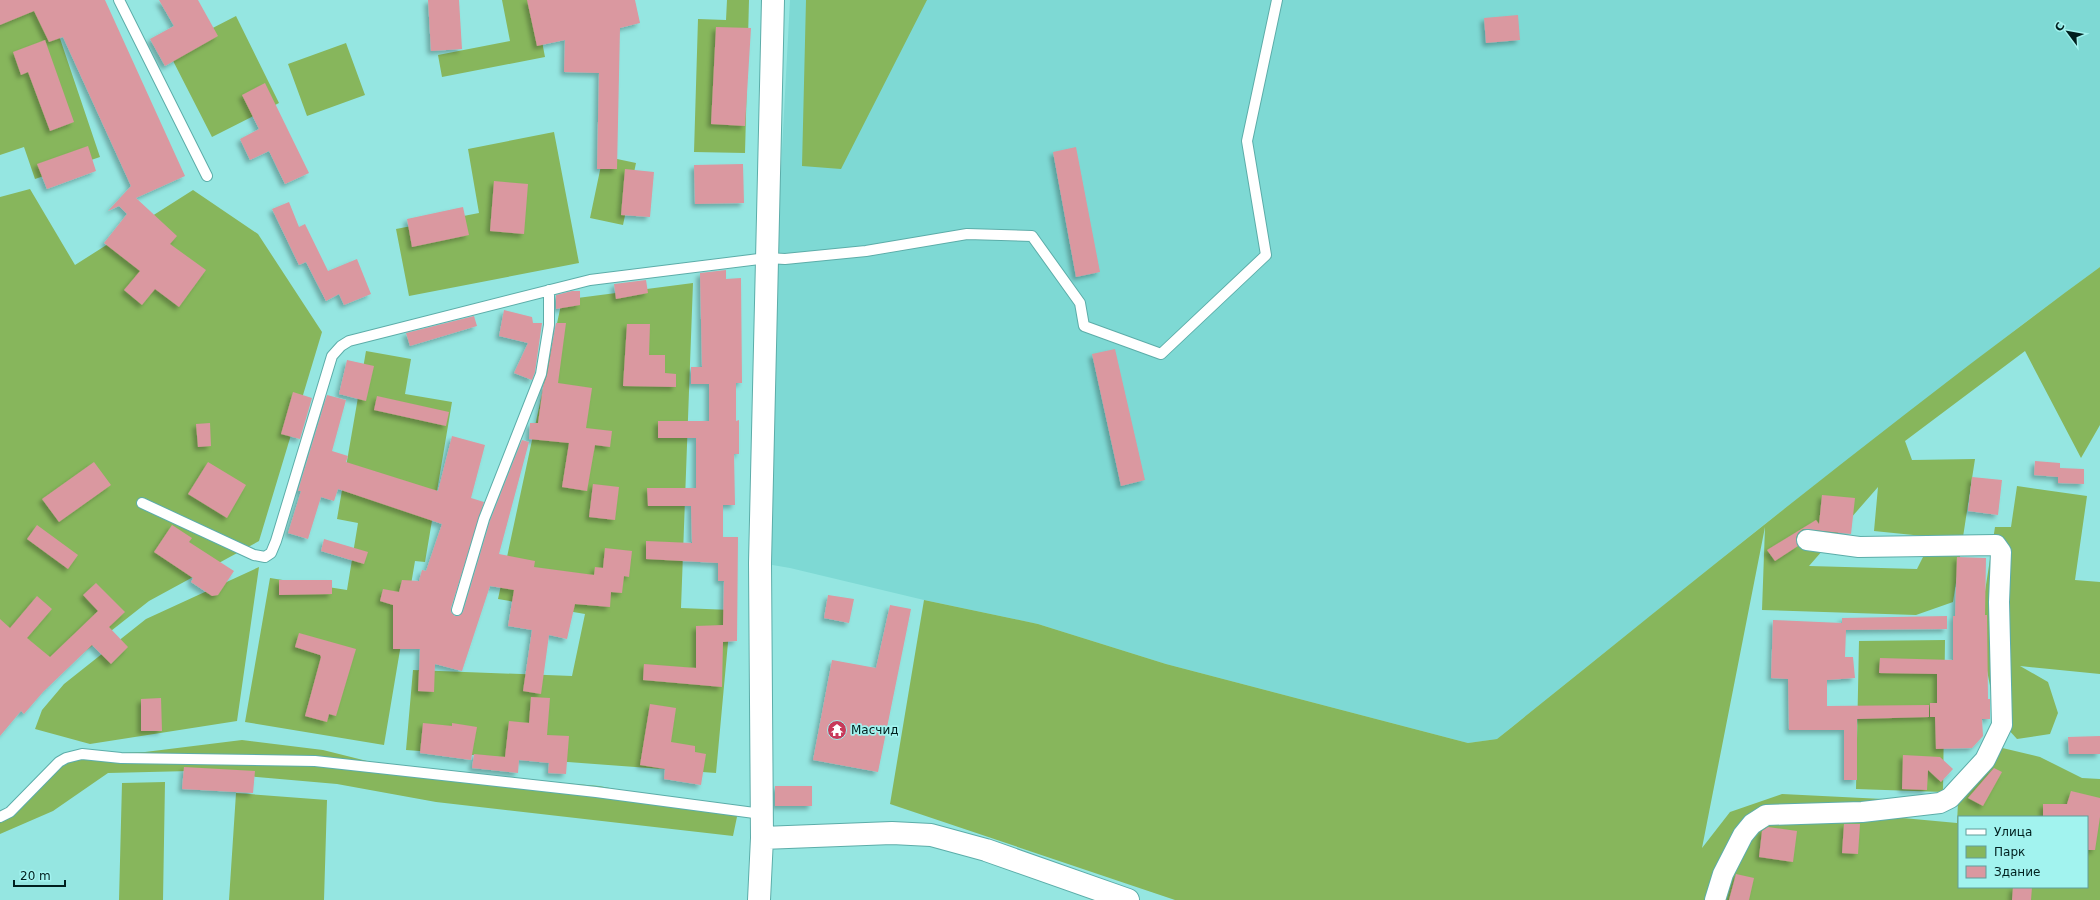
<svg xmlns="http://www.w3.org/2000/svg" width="2100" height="900" font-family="'DejaVu Sans',sans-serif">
<defs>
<filter id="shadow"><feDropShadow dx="-3.5" dy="3.5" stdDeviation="2" flood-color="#0004"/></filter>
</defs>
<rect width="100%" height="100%" fill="#95e6e1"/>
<path fill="#7ed9d4" d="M790,0H2100V267L2023,324L1766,523L1497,739L1468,743L1166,664L1038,624L924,600L790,568L760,563Z"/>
<path fill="#87b65c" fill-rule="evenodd" d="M0,0L48,3L100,157L35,179L24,147L0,155Z
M502,0H534L545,57L442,77L438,55L510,41Z
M727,0H749L745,153L694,152L698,19L726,20Z
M806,0H927L841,169L802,166Z
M236,16L279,103L212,137L168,51Z
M346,43L365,95L307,116L288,64Z
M554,132L579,263L409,296L396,229L479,213L468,149Z
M603,156L636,163L623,225L590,218Z
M30,189L75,265L193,190L258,234L322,332L259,541L149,601L22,701L0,682V197Z
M2100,267V425L2081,458L2025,351L1905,441L1912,460L1975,459L1953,602L1916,615L1762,610L1765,527L1702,848L1730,812L1782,794L1923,801L1881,816L1957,823L1959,782L1994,746L2040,757L2082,778L2100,779V900H1175L890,804L924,600L1038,624L1166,664L1468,743L1497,739C1696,579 1894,418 2100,267ZM1878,487L1874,531L1933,537L1917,569L1809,566ZM1959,817H2087V887H1959Z
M693,283L681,608L731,610L716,773L406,750L413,670L572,676L585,614L498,599L562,300Z
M366,351L411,359L405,394L452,402L425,562L415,561L384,745L245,722L270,578L347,590L358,523L337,519Z
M2017,486L2087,496L2075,580L2100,582V674L2020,666L2048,682L2058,713L2050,734L2017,739L1996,716L1979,630L1995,527H2011Z
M259,567L237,721L90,744L35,729L42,710L64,684L146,619Z
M1945,640L1943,792L1856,789L1859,641Z
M242,740L323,750L403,770L599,786L738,812L733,836L436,802L337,784L190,771L108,773L53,811L0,834V813L10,810L71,755L145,752Z
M165,782L163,900H119L122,783Z
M236,793L327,800L324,900H229Z"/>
<path fill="#da98a0" filter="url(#shadow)" d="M0,0H105L185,176L136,198L177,236L170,244L206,270L179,307L155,289L142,305L124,290L140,271L104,243L127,214L119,206L108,211L131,186L63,37L49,42L34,11L0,25Z
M159,0H198L218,36L165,66L150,39L174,26Z
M428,0H459L462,49L431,51Z
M527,0H635L640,23L620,28L617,169H597L599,73L564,72L565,40L537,46Z
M1518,15L1520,40L1486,43L1484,18Z
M716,27L751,28L745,126L711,124Z
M45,40L74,122L50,131L28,72L21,75L13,52Z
M265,83L309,173L285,184L269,151L250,160L240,139L259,129L242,95Z
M88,146L96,171L47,189L37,164Z
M1076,147L1100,272L1076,277L1053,152Z
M743,164L744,203L695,204L694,165Z
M625,169L654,172L650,217L621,215Z
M494,181L528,184L524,234L490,231Z
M289,202L299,227L305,224L328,271L357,259L371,294L344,305L339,294L326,301L306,262L299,265L272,209Z
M463,207L469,235L412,247L407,219Z
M726,270V279L741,278L742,383H736V421L739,420V454H734L735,505H723V537H738L737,641L723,642L722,687L643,680L644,664L696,668V626L723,625L724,581H718V563L646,559V541L692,543L691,506H648L647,488H696V438H658V421H709V384H691V367H702L700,273Z
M646,280L648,293L616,299L614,284Z
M572,291H580V305L556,309V295Z
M504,310L532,317L533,323H542L535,372L532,380L514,373L528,343L499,336Z
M474,316L477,326L410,346L406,333Z
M556,323H566L558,383L592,388L586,428L612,431L610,447L595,445L587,491L562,487L569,443L529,439L530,423H538L543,387L547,375Z
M627,324H650L649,355H665V373L676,374V387L623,386Z
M1115,349L1145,480L1121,486L1092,354Z
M347,360L374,366L366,401L339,394Z
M293,392L312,398L300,439L281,434Z
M327,395L346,400L332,451L348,456L346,462L438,491L452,436L485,445L471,498L484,502L451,608V612L455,616H459L463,612L490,521L522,440L529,442L499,554L535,561L534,567L594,575L595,567L603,568L605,548L632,551L629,577L624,576L622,593L611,592L610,607L575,604L567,639L549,635L541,694L523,691L532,630L508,626L514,590L490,586L462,671L435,664L434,692L418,691L420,649H393V605L380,601L383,589L399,592L402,580L419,581L422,570L426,571L442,524L338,489L334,501L321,497L308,539L288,533L301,491H298Z
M377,396L449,412L446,426L374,410Z
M210,423L211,446L198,447L196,424Z
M2035,461L2060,463V468L2084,469V484L2058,483V477L2034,475Z
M94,462L111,485L59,522L42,499Z
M208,462L246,485L227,518L188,494Z
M1972,477L2002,480L1998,515L1968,511Z
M593,484L619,487L615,520L589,517Z
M1822,495L1855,498L1851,534L1803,529L1798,533L1796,538L1798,546L1775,561L1767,550L1816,520L1819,524Z
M37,525L78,555L68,569L27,539Z
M172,525L192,538L189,542L234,571L218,595L212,596L191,582L193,578L154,552Z
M324,539L368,552L364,564L321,551Z
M1957,557L1986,558L1985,615H1987L1988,699H1990V719H1982L1983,736L1972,748L1936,749L1935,717H1930V703H1937V674L1879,673L1880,658L1953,660V616H1955Z
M279,580H332V594L279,595Z
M96,583L125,612L109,627L128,647L111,664L92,645L43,692L24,714L21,711L0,736V619L10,628L37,596L52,609L27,638L50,657L98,611L83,595Z
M828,595L854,599L849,623L824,618Z
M890,605L911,609L878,772L813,760L832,660L876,668Z
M1947,616V629L1846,630L1845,657H1853L1855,678L1827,680V706L1929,705V717L1857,719V780H1844V730H1789L1788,679L1771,678L1773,620L1842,623V618Z
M299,633L356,649L336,716L329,714L327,722L305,716L321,657L320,655L295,647Z
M531,697L550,698L547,735L569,736L566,774L548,773L549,763L519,760L518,773L472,768L474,754L505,757L509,721L529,723Z
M161,698L162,731H141V699Z
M650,704L676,708L671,742L695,746V752L706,754L701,785L664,779L665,769L640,765Z
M423,723L452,726V723L477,727L471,760L420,753Z
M2100,736V754H2069L2068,737Z
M1903,755L1940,757L1953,769L1941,782L1928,770L1927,790L1902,789Z
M184,767L255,771L253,793L182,789Z
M1994,768L2002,772L1983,806L1968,798Z
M775,786H812V806H775Z
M2071,791L2100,798V817L2095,850H2087V817H2043V804H2067Z
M1844,824H1860L1858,854L1842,853Z
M1768,827L1797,831L1793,862L1759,857L1762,831Z
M1736,874L1754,878L1749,900H1729Z
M2013,887H2032L2031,900H2012Z"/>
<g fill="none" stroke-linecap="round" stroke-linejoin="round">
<g stroke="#5cada9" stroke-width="12">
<path id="service" d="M119,0L207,176
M142,503L254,555L265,557L271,553L276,541L332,356L341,346L349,341L590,280L767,258L785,259L866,251L967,234L1032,236L1080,303L1084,326L1161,354L1266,255L1247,141L1277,0
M457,610L484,519L541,374L549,325V290
M0,817L10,812L59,762L66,758L82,754L121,758L315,761L596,792L762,814"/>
</g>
<g stroke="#5cada9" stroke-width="22">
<path id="minor" d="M1715,900L1723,874L1743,835L1752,824L1766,815L1862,812L1940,803L1950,798L1985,760L2002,725L1999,602L2001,552L1996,545L1859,547L1807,540"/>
</g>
<g stroke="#5cada9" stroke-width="24">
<path id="tertiary" d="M762,838L892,833L931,835L986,850L1128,900
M759,900L762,838L760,563L773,0"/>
</g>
<use href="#service" stroke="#fff" stroke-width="10"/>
<use href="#minor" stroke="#fff" stroke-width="20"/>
<use href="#tertiary" stroke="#fff" stroke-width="22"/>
</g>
<defs>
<g id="temple-disc" transform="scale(1)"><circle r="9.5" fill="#c8395a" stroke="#a2f3ef"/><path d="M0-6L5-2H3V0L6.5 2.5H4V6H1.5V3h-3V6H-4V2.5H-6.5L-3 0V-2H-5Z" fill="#fff"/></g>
</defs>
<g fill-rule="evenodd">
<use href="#temple-disc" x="837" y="730"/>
</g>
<g text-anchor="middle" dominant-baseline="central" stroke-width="3.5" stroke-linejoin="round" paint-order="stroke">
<g font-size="12" fill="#001f1e" stroke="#a2f3ef" text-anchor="start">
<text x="851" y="730">Масчид</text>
</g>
</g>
<rect x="1958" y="816" width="130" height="72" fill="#a2f3ef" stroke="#619e9b"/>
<rect x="1966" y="829" width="20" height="6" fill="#ffffff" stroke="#619e9b"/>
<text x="1994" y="836" font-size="12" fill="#001f1e">Улица</text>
<rect x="1966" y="846" width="20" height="12" fill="#87b65c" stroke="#619e9b"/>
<text x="1994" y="856" font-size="12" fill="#001f1e">Парк</text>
<rect x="1966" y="866" width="20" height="12" fill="#da98a0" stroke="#619e9b"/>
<text x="1994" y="876" font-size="12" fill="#001f1e">Здание</text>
<g transform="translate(2068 32) rotate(302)" stroke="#a2f3ef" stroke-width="3" paint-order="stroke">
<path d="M0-3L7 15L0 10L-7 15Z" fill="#001f1e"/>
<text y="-6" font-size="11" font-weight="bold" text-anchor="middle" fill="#001f1e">С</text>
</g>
<path d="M14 880v6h51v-6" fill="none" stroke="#001f1e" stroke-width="2"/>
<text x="20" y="880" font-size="12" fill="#001f1e" stroke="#a2f3ef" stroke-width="3" paint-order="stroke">20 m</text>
</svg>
